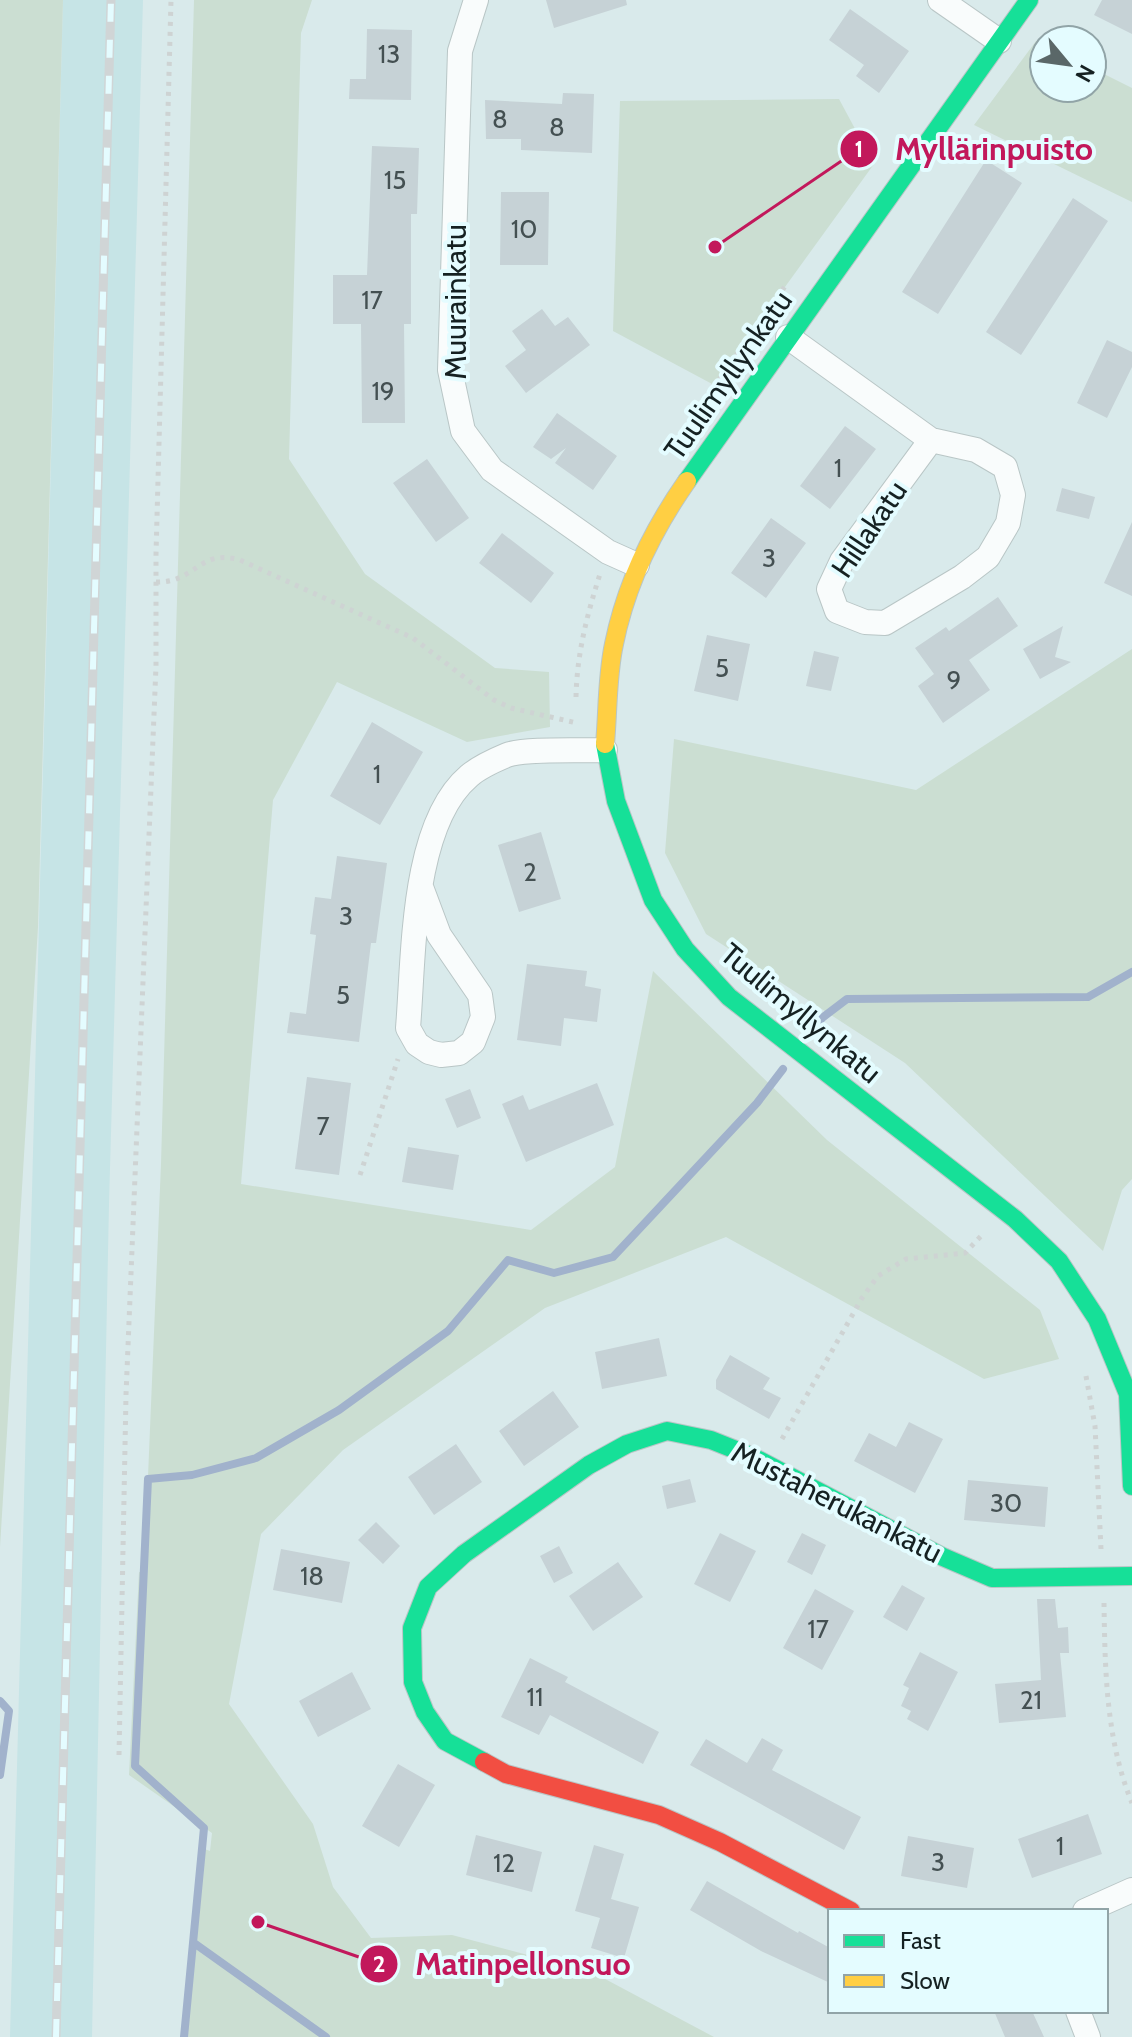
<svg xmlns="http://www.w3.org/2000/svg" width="1132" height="2037" font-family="Cabin,sans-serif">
<rect width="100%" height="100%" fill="#d9eaeb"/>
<path fill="#c6e4e6" d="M63,0H143L109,1204L92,2037H10Z"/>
<path fill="#cbded2" d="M0,0H63L38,927L0,1547Z
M194,0H312L301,33L289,459L365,574L495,668L549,672L550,727L467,742L337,682L273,800L241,1184L531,1230L615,1167L653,971L827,1140L1040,1310L1059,1359L984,1379L726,1237L545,1308L343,1450L261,1534L229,1704L313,1824L333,1887L371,1938L452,1935L592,1972L714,2037H184L202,1848L210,1851L212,1833L129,1775L139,1572L144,1573L161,1164Z
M1036,41L1044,45V88H1092V68L1132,88V202L974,125Z
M839,99L874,164L714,385L613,331L620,101Z
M1132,649V1179L1122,1190L1103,1251L905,1063L706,934L665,853L674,739L916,790Z"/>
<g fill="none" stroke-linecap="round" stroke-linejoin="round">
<path stroke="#a1b2cc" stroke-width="8" d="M812,1031L822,1018L847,999L1088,997L1132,972
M0,1701L9,1711L0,1775
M194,1943L326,2037
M184,2037L204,1828L135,1766L148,1479L192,1475L256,1458L339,1410L448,1331L508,1260L554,1273L613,1257L757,1103L783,1069"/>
</g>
<path fill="#c6d2d6" d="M546,0H626L627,5L554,28Z
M1102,0H1132V34L1094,15Z
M850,9L909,51L879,93L856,76L864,65L829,40Z
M367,29L412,30L411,100L349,99L350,79H366Z
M563,93L594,94L592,153L521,150V139H486L485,100L562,104Z
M372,146L419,148L417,214H411V324H404L405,423H362L361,324H333V275H367Z
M986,160L1022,183L938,314L902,292Z
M501,192H549L548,265H500Z
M1073,198L1108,221L1021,355L986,332Z
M542,309L555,326L568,317L590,345L526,393L505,366L526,350L512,331Z
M1107,340L1132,352V367L1107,418L1077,403Z
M557,413L617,456L593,490L555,463L566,448L551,459L533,447Z
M845,426L876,449L830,509L800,486Z
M427,459L469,518L436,542L393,483Z
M1062,488L1095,497L1089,519L1056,511Z
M771,518L806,543L766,598L731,573Z
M1132,522V596L1104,583Z
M502,533L554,573L531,603L479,563Z
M998,597L1018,626L969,660L990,690L943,723L918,686L934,674L915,648L946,627L949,631Z
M1063,626L1055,657L1071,662L1040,679L1023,649Z
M707,635L750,644L738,701L694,691Z
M814,651L839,657L831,691L806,686Z
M372,722L423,752L380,825L330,796Z
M541,832L561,899L519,912L498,845Z
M337,856L387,863L376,943H371L359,1042L287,1033L290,1012L306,1014L316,935L310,934L315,897L331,899Z
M527,964L587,971L585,986L601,989L597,1022L564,1018L561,1046L517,1040Z
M307,1077L351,1083L339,1175L295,1169Z
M597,1083L614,1125L526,1162L502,1104L523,1095L529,1110Z
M470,1089L481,1118L457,1128L445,1099Z
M408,1147L459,1155L453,1190L402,1182Z
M659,1338L667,1376L602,1389L595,1352Z
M730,1355L770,1378L763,1389L781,1398L769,1419L716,1389V1380Z
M553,1391L579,1427L524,1466L499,1431Z
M909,1422L943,1439L915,1493L854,1461L869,1433L896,1447Z
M456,1444L482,1482L434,1515L408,1477Z
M690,1479L696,1502L667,1509L662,1486Z
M968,1480L1048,1487L1045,1527L964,1520Z
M376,1522L400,1546L383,1564L358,1540Z
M720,1533L756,1551L730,1602L694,1584Z
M802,1533L826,1545L812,1575L787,1562Z
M559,1546L573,1573L554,1583L540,1556Z
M281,1549L350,1562L342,1603L273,1590Z
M618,1562L643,1597L593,1631L569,1596Z
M902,1585L925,1598L907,1631L883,1617Z
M815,1589L854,1611L822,1670L783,1648Z
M1037,1599H1055L1058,1628L1068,1627L1069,1653H1060L1066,1717L999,1723L995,1684L1041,1680Z
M920,1652L958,1672L928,1731L907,1719L911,1711L901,1706L909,1688L903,1685Z
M530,1658L568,1677L565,1682L659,1732L643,1764L550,1715L539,1735L501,1717Z
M352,1672L371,1709L318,1737L299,1701Z
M762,1738L783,1750L772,1770L861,1817L844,1850L690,1765L706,1739L747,1763Z
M398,1764L435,1785L399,1847L362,1826Z
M1088,1814L1102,1854L1032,1878L1018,1839Z
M476,1835L542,1852L532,1892L466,1875Z
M908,1836L974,1848L967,1888L901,1876Z
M594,1845L624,1854L611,1899L639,1907L624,1958L591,1948L600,1918L575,1911Z
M707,1881L798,1933L799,1931L830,1948V1983L761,1951L690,1910Z
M994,2011H1032L1044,2037H1005Z"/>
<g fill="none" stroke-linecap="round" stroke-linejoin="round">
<g stroke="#b9c6c6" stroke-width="26">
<path id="street" d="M476,0L460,51L450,370L463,431L492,470L608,552L637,565
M940,0L999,41
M788,337L931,440L842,561L829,589L837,611L865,622L885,623L962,577L988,557L1008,523L1013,495L1005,467L976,450L931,440
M421,887L439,935L480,995L483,1017L473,1042L459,1053L441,1055L429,1052L417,1044L408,1028C414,957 411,825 469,776C478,768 495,760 507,755C524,748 583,751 605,750
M1085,1911L1132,1890
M1078,2011L1088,2037"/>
</g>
<g stroke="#b9c6c6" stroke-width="20">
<path id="fast" d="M687,481L1029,0
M605,744L616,801L653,900L685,949L729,997L1015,1219L1059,1261L1097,1319L1128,1394L1132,1486
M484,1762L445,1741L425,1712L413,1682L412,1628L428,1587L464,1554L589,1465L627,1444L667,1431L711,1440L751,1456L943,1557L992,1578L1132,1576"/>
</g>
<g stroke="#b9c6c6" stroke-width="20">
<path id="slow" d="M605,744C608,711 607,676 614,644C626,584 652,531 687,481"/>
</g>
<g stroke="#b9c6c6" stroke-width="20">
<path id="jam" d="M484,1762L506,1774L659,1815L720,1842L851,1911"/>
</g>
<path stroke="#ced3d3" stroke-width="5" stroke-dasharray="4 6" stroke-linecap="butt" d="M690,421L788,282
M156,582C196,583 199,548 240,560L413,638L494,700L511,708L577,723
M576,697C577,653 587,615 600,574
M360,1175L398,1059
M1086,1376L1095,1426L1101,1549
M782,1439L862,1298L878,1276L906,1259L965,1253L982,1235
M1104,1603C1105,1671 1106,1740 1132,1803
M119,1755L126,1395L156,666V554L171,0"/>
<use href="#street" stroke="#f9fcfc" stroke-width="24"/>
<use href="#fast" stroke="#16e098" stroke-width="18"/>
<use href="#slow" stroke="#ffcf43" stroke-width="18"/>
<use href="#jam" stroke="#f24e42" stroke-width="18"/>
<g stroke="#d0d5d6" stroke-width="9">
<path id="rail" d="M56,2037L111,0"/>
</g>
<use href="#rail" stroke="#e4fcff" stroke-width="6" stroke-dasharray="18" stroke-linecap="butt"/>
</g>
<g text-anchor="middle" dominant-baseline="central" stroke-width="8" stroke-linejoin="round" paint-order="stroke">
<g font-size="26" fill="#445052">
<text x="389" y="54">13</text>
<text x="500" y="119">8</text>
<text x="557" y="127">8</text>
<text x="395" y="180">15</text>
<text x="524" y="229">10</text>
<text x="372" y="300">17</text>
<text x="383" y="391">19</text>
<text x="838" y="468">1</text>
<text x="769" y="558">3</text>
<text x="722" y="668">5</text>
<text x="954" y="680">9</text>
<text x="377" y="774">1</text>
<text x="530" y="872">2</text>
<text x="346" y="916">3</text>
<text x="343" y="995">5</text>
<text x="323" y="1126">7</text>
<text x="1006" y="1503">30</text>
<text x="312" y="1576">18</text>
<text x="818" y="1629">17</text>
<text x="535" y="1697">11</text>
<text x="1031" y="1700">21</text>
<text x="1060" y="1846">1</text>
<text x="938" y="1862">3</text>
<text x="504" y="1863">12</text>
</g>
<g font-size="30" fill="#152122" stroke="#e4fcff">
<text transform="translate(455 302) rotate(-90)">Muurainkatu</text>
<text transform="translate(728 375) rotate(-55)">Tuulimyllynkatu</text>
<text transform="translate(869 529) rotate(-56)">Hillakatu</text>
<text transform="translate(801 1013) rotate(40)">Tuulimyllynkatu</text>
<text transform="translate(837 1502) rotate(27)">Mustaherukankatu</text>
</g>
</g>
<path fill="none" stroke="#c2185b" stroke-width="3" d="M715 247L859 149M258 1922L379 1964"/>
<g fill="#c2185b" stroke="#e4fcff" stroke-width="3">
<circle cx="715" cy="247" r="8"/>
<circle cx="258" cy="1922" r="8"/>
<circle cx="859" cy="149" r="20"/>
<circle cx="379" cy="1964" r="20"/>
</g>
<g font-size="24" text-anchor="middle" font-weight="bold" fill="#fff">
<text x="859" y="157">1</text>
<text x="379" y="1972">2</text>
</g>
<g font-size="32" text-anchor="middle" font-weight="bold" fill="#c2185b" stroke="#e4fcff" stroke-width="8" stroke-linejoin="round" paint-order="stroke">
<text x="994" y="160">Myllärinpuisto</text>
<text x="523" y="1975">Matinpellonsuo</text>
</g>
<rect x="828" y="1909" width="280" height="104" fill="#e4fcff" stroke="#91a4a7" stroke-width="2"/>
<rect x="844" y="1935" width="40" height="12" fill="#16e098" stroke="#91a4a7" stroke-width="2"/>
<text x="900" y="1949" font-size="24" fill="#152122">Fast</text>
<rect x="844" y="1975" width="40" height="12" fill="#ffcf43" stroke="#91a4a7" stroke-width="2"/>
<text x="900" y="1989" font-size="24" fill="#152122">Slow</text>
<g transform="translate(1068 64) rotate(119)"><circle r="38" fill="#e4fcff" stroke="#91a4a7" stroke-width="2"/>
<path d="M0-6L14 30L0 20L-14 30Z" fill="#5a6768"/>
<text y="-12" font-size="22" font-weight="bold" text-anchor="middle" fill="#152122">N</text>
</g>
</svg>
